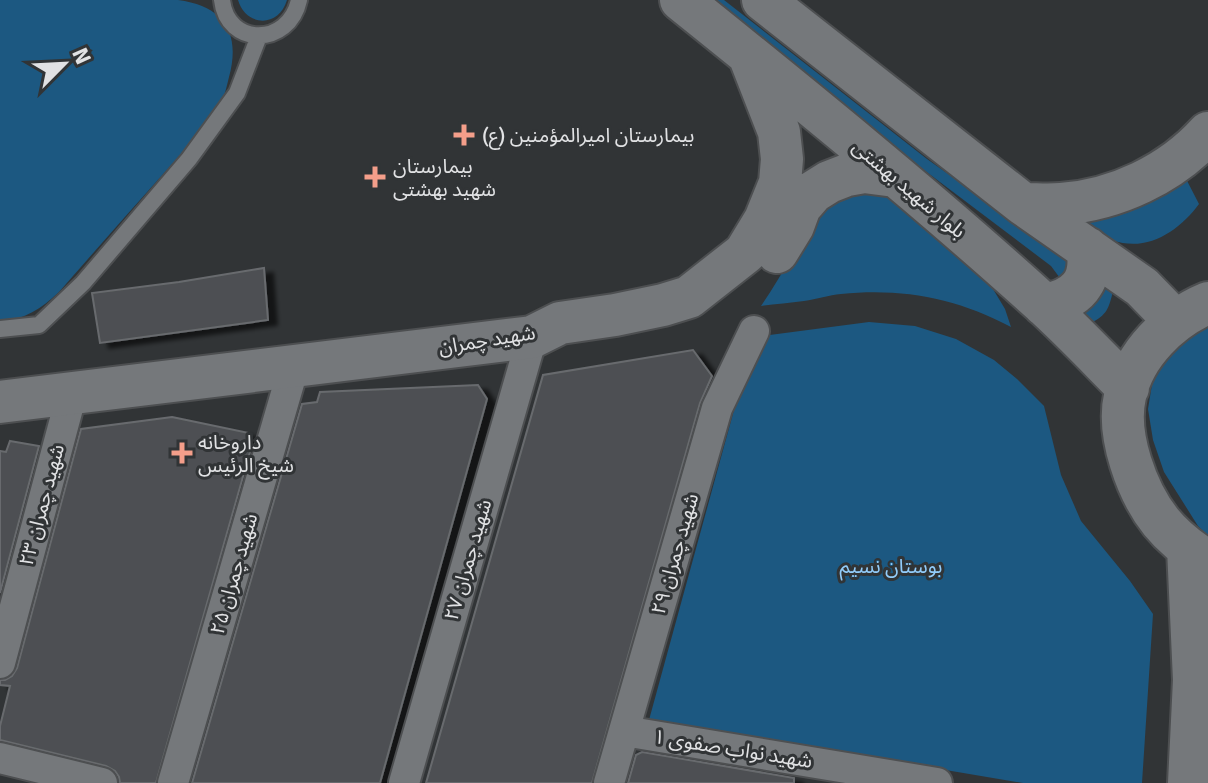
<svg xmlns="http://www.w3.org/2000/svg" width="1208" height="783" font-family="Signika,'Noto Sans Arabic',sans-serif">
<defs>
<filter id="shadow"><feDropShadow dx="9" dy="5" stdDeviation="2" flood-color="#0009"/></filter>
</defs>
<rect width="100%" height="100%" fill="#313436"/>
<path fill="#1c5881" d="M0,0H178C224,6 241,33 229,77C227,85 225,94 222,101C208,128 184,150 165,172C129,212 94,252 59,292C41,309 25,319 0,322Z
M238,0H287C279,28 246,27 238,0Z
M710,0H724L927,159L1113,291C1109,308 1107,315 1091,323L1074,297L1051,266L924,170Z
M1183,173L1199,204C1179,231 1147,253 1112,240C1107,238 1099,236 1094,233C1088,229 1083,219 1078,214Z
M831,190L882,192L910,209L990,284L1005,309L1011,327C956,298 903,288 841,294C829,295 817,299 804,301C790,303 775,304 761,306C786,269 807,229 831,190Z
M1208,321V536L1198,526L1164,472L1153,440L1148,409L1153,378L1168,350Z
M869,322L915,326L956,339L994,360L1017,379L1044,406L1061,475L1081,521L1130,581L1153,614L1142,783H1023L649,720L754,337Z"/>
<path fill="#4d5052" stroke="#686b6e" stroke-width="2" filter="url(#shadow)" d="M264,268L268,320L100,343L92,293L179,282Z
M693,350L712,376L700,403L592,783H426L543,375Z
M478,385L487,399L380,783H192L302,404L317,402L320,392Z
M172,417L249,433L252,445L156,783H120L119,777L115,771L106,766L0,740V726L10,686L0,685V680H5L12,676L17,668L81,429Z
M10,441L39,446L0,593V451L6,452Z
M642,752L794,778V783H628L636,755Z"/>
<g fill="none" stroke-linecap="round" stroke-linejoin="round">
<g stroke="#4d4f51" stroke-width="20">
<path id="lane" d="M222,0C227,47 289,47 299,0
M0,329L39,325L83,283L189,159L237,93L259,36"/>
</g>
<g stroke="#4d4f51" stroke-width="34">
<path id="street" d="M0,663L72,393
M624,731L937,783
M0,758L102,783
M173,783L294,366
M404,783L532,337
M609,783L717,408L754,331"/>
</g>
<g stroke="#4d4f51" stroke-width="46">
<path id="secondary" d="M681,0C803,98 925,197 1041,302C1071,329 1099,359 1128,388
M763,0L1023,204L1142,287L1175,321
M1023,204C1036,204 1048,205 1061,204C1116,200 1171,174 1208,133
M777,252L793,226L800,207L813,192L829,182L847,175L864,172L895,176
M1208,303C1170,319 1134,354 1125,396C1116,435 1137,492 1161,522C1174,538 1191,551 1208,562
M1044,305C1076,300 1094,282 1087,248
M0,402L532,337L560,323L615,315L663,305L689,297L745,253L765,220L780,183L782,159L779,132L749,55
M1188,548L1194,680L1189,783"/>
</g>
<use href="#lane" stroke="#75787b" stroke-width="16"/>
<use href="#street" stroke="#75787b" stroke-width="30"/>
<use href="#secondary" stroke="#75787b" stroke-width="42"/>
</g>
<g fill="#f49e8a" stroke="#313436" stroke-width="3">
<path d="M460 123h8v8h8v8h-8v8h-8v-8h-8v-8h8z"/>
<path d="M371 165h8v8h8v8h-8v8h-8v-8h-8v-8h8z"/>
<path d="M178 441h8v8h8v8h-8v8h-8v-8h-8v-8h8z"/>
</g>
<g text-anchor="middle" dominant-baseline="central" stroke-width="6" stroke-linejoin="round" paint-order="stroke">
<g font-size="20" fill="#e1e2e4" stroke="#313436" text-anchor="start">
<text x="482" y="135">بیمارستان امیرالمؤمنین (ع)</text>
<text x="393" y="166">بیمارستان<tspan x="393" dy="23">شهید بهشتی</tspan></text>
<text x="198" y="442">داروخانه<tspan x="198" dy="23">شیخ الرئیس</tspan></text>
</g>
<g font-size="20" fill="#e1e2e4" stroke="#313436">
<text transform="translate(909 189) rotate(40)">بلوار شهید بهشتی</text>
<text transform="translate(487 340) rotate(-9)">شهید چمران</text>
<text transform="translate(42 505) rotate(-75)">شهید چمران ۲۳</text>
<text transform="translate(675 554) rotate(-74)">شهید چمران ۲۹</text>
<text transform="translate(468 560) rotate(-74)">شهید چمران ۲۷</text>
<text transform="translate(234 574) rotate(-74)">شهید چمران ۲۵</text>
<text transform="translate(733 749) rotate(9)">شهید نواب صفوی ۱</text>
</g>
<g font-size="20" fill="#92ccfa" stroke="#313436">
<text x="891" y="566">بوستان نسیم</text>
</g>
</g>
<g transform="translate(64 64) rotate(66)" stroke="#313436" stroke-width="6" paint-order="stroke">
<path d="M0-6L14 30L0 20L-14 30Z" fill="#e1e2e4"/>
<text y="-12" font-size="22" font-weight="bold" text-anchor="middle" fill="#e1e2e4">N</text>
</g>
</svg>
